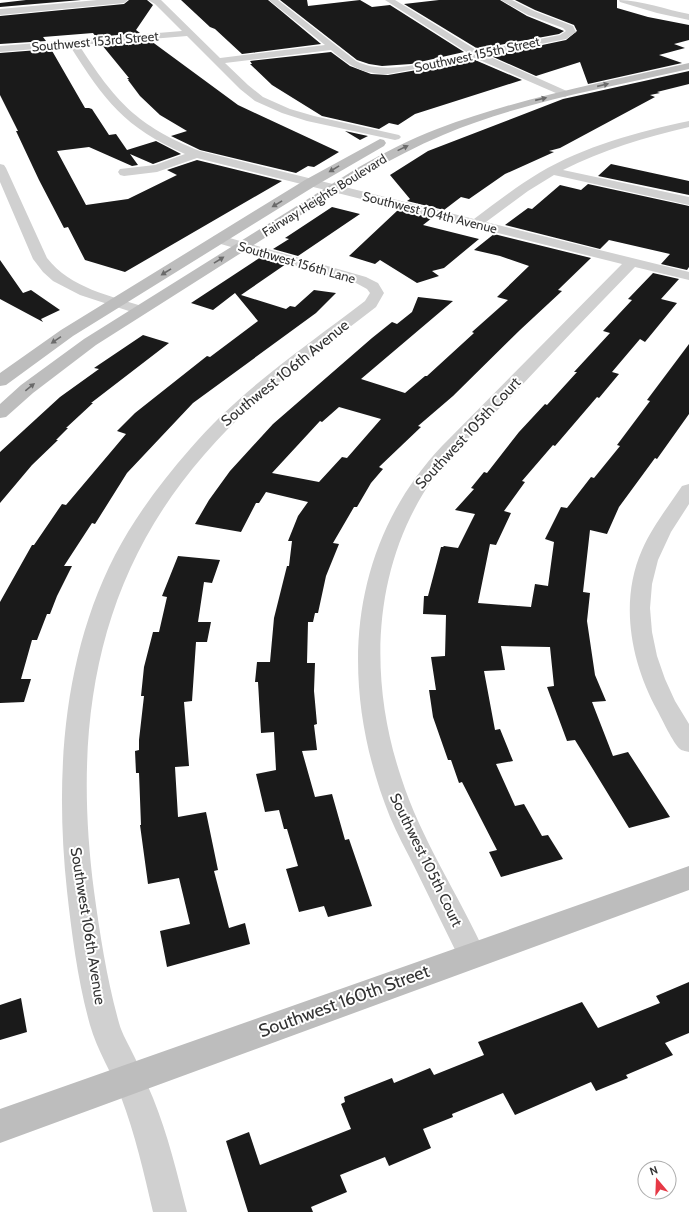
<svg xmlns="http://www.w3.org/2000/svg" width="689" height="1212" font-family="Cabin,sans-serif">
<rect width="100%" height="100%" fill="#fff"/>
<path fill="#1a1a1a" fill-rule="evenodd" d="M26,0H81L0,7V3Z
M129,0H147L153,5L136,30L140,33L96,37L93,33L43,37L46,41L0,44V16L124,4Z
M181,0H268L321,44L242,54L215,29L210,27Z
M280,0H307L308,6L360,0L372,7L390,5L464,52L411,64L382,66L369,64L357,60Z
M439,0H500L527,16L564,31L559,34L478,49L404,4Z
M515,0H617V8L648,17L689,25V40L674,44L685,48L659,55L682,63L588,84L580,62L536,76L491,56L566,40L577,31L574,25L535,10Z
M151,41L238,105L339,152L314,167L308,166L296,173L200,150L171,136L187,131L160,115L140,96L128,80H129L127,78H129L102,45Z
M51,49L85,108H89L92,109L109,135L116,134L127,150L156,141L181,154L153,164L130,154L138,165L132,166L89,147L57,151L86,205L128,199L177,175L167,170L197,160L282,181L125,272L85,260L68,227L64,228L39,180L16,131H18L0,95V53Z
M331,52L350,66L371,74L388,75L475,60L522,80L415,114L398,125L389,123L379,129L322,116L272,85L250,64H252L250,61Z
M689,71V84L657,92L660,93L650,95L655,97L560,148L549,151L554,152L505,174L469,199L461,197L444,210L407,201L410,199L390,175L428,151L563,99Z
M345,131L368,136L360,140Z
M611,164L689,181V195L598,176Z
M588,184L689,206V267L687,270L661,264L670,254L609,240L600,249L505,225L528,208L532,209L560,185L581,190Z
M332,207L360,214L298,256L273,249L289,239L285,238Z
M398,210L432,218L423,225L479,239L444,268L432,271L439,276L417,283L380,260L375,264L349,256Z
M494,234L591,258L558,290L562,291L520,330L453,396L418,426L421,427L379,467L383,469L371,483L357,507H354L333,543L339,544L326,576L318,613H315L313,622H308L307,663H315L314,691L317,724L314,725L317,750L302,751L315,797L332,794L345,840L349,839L372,906L328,917L324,906L299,912L286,869L298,866L287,829H284L279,810L265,812L256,774L276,770L274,732L261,733L258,682H255L257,662H270L274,618L287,566H289L292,541H288L298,516L308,502L266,492L259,503H256L241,532L195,524L209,500L230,471L273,424L372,338L392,322L397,324L412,312L418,297L453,301L361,379L405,393L425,376H427L474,333L472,332L508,300L497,297L529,266L500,256L474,250ZM339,407L381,419L347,458L342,457L319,482L272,473L320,421L322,422Z
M261,257L286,264L241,295L286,309L290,306L295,307L314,290L336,293L316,313L193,403L127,473L95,524L92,523L64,566H72L57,596L50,614H47L37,640H32L21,679H31L24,702L0,703V602L32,545H34L62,504L66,505L126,434L117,431L135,413L207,356L210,357L258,321L235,293L213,310L191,303Z
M0,260L23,293L31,290L60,310L41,319L43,322L0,299Z
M653,273L679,279L661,299L677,303L645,342L640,339L612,372L619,374L599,398L597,397L555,446L553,445L522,481L525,482L504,511L511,513L496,545L490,544L478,603L531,607L535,584L548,586L554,542L545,539L561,507L567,508L591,477L594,478L620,446L617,445L650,401L647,400L689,344V414L657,459L655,458L619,507L607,534L590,530L583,592L590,593L587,621L595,675L606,701L592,702L613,756L628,752L670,817L629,828L575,740L567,741L547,687L554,686L550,647L501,646L505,670L484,671L495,730L500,729L513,761L496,764L515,806L524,804L542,836L548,835L563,859L501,877L489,852L497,850L462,782L459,783L451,760H448L433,717L429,690H436L431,657L445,656L446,615L423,614L424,596H428L441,547H443L444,546L458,548L475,514L455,510L474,489L471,488L484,472L487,473L519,432L545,404L547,405L577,372H574L610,333L603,331L632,300L628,299Z
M143,335L169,343L91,403H93L66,428H68L56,440H58L32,465L0,503V452L60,397L99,369L94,368Z
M178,556L220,560L212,583L204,582L198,622H211L207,642H196L192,701L184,702L189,766L175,767L178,817L206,812L218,870L214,871L229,928L245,923L250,944L167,967L160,931L190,924L179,878L148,884L140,825H141L139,773H136L135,751L139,750V740L144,696H141L144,667L153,632H159L167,597L162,596Z
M689,982V1033L665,1043L673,1055L626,1075L628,1078L596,1091L591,1082L515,1115L503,1093L452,1114L453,1117L423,1129L431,1148L389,1166L385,1157L340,1175L347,1192L311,1207L313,1212H248L226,1141L249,1132L260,1165L351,1129L341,1104L345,1102L344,1097L392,1078L394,1083L430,1068L434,1075L484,1055L478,1042L582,1002L598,1028L660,1003L656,996Z
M21,998L27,1032L0,1040V1005Z"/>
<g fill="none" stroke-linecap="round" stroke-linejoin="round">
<path fill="#d0d0d0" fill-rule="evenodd" d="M97,0H128L124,3L0,15V9Z
M148,0H161L220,58L325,45L269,0H278L356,61C387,77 435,60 468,53L385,0H395L478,51L560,35L566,31L563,28L528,15L501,0H512L534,11L573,26L576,32L566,39L486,55L569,92L570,94L565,97L475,58L388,74C362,74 350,66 331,50L225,63L248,85L263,97L290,109L314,116L399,135L401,137L399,139L395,140L307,121L282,113L255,101L240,89L187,36L79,45C115,101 137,126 200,151L474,219C495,203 516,187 539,173C585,146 637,132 689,121V127C645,137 603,150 563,170L689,197V205L554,175L528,191L486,222L689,272V280L635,267C592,311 549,356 507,401C482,426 453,450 432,480C372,567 368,678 401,777C421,840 459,895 486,955L482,964L472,968L462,964C446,931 430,899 414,866C406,850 397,834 390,817C339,690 344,550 442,446L622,264L197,158L157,172L124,176L120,175L118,172L120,169L155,165L185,154C125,128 104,100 70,46L0,52V46L182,31L155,4Z
M619,0C641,0 667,10 689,14V20L657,13L620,2Z
M0,164L4,165L6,168L47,258C70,288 111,296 145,307L147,310L145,313L140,314L135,313L80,295L53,281L43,272L33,259L0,182Z
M219,235L366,277L378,283L384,293L376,307C317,353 253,397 204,455C94,581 73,729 94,891C100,935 107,980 119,1023C122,1034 129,1045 134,1056C141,1070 147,1084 153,1098C168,1135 177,1173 187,1212H153C144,1173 135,1134 121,1097C112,1073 97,1050 90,1025C78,982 72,936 67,891C55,778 62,658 115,555C135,517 161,482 190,449C239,391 305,347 365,301L370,293L367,289L356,283L214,242L212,239L214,236Z
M689,484V504L671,532L658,560L652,584L650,608L652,632L657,656L665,679L675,701L689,724V752C687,751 682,751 680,749C673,743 662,719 657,710C631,662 619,602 642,550C652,527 668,507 682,486Z"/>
<path fill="#bdbdbd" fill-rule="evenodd" d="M689,63V69C607,88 521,102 443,135C417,146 392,159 367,173L96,345L33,393L6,417L0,418V404L21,385L84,339L359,167C384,153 410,139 437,129C519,98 604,82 689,63Z
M380,139L384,140L386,143L384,146L315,186L73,336L6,385L0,386V373L61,330L305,180Z
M689,866V890L0,1143V1109Z"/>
</g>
<defs><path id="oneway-solid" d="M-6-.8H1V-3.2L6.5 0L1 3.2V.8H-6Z"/></defs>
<g fill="#6a6a6a">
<use href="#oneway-solid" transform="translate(603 85) rotate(-13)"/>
<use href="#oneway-solid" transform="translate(541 99) rotate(-13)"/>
<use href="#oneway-solid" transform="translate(403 148) rotate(-26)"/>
<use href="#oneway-solid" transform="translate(334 169) rotate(149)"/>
<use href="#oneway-solid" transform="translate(277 204) rotate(149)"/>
<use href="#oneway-solid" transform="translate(219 260) rotate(-32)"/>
<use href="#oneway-solid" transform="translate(166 272) rotate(148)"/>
<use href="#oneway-solid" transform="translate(56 340) rotate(146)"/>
<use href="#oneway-solid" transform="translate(30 387) rotate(-39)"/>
</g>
<g text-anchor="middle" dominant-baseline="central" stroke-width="4" stroke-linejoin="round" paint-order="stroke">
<g font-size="13" fill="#333" stroke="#fff">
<text transform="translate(95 41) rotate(-5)">Southwest 153rd Street</text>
<text transform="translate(477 54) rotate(-12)">Southwest 155th Street</text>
<text transform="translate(324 195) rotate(-32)">Fairway Heights Boulevard</text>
<text transform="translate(430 212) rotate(14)">Southwest 104th Avenue</text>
<text transform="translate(297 262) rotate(16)">Southwest 156th Lane</text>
</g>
<g font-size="15" fill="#333" stroke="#fff">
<text transform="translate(285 373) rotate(-39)">Southwest 106th Avenue</text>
<text transform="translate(468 433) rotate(-47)">Southwest 105th Court</text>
<text transform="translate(426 860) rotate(64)">Southwest 105th Court</text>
<text transform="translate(88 926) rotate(81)">Southwest 106th Avenue</text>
</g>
<g font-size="18" fill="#333" stroke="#fff">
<text transform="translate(344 1001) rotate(-20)">Southwest 160th Street</text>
</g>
</g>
<g transform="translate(657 1180) rotate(341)"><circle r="19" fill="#ffffff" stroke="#adadad"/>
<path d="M0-3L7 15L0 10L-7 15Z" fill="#e63946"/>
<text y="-6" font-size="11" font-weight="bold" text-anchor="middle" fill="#333333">N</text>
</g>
</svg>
